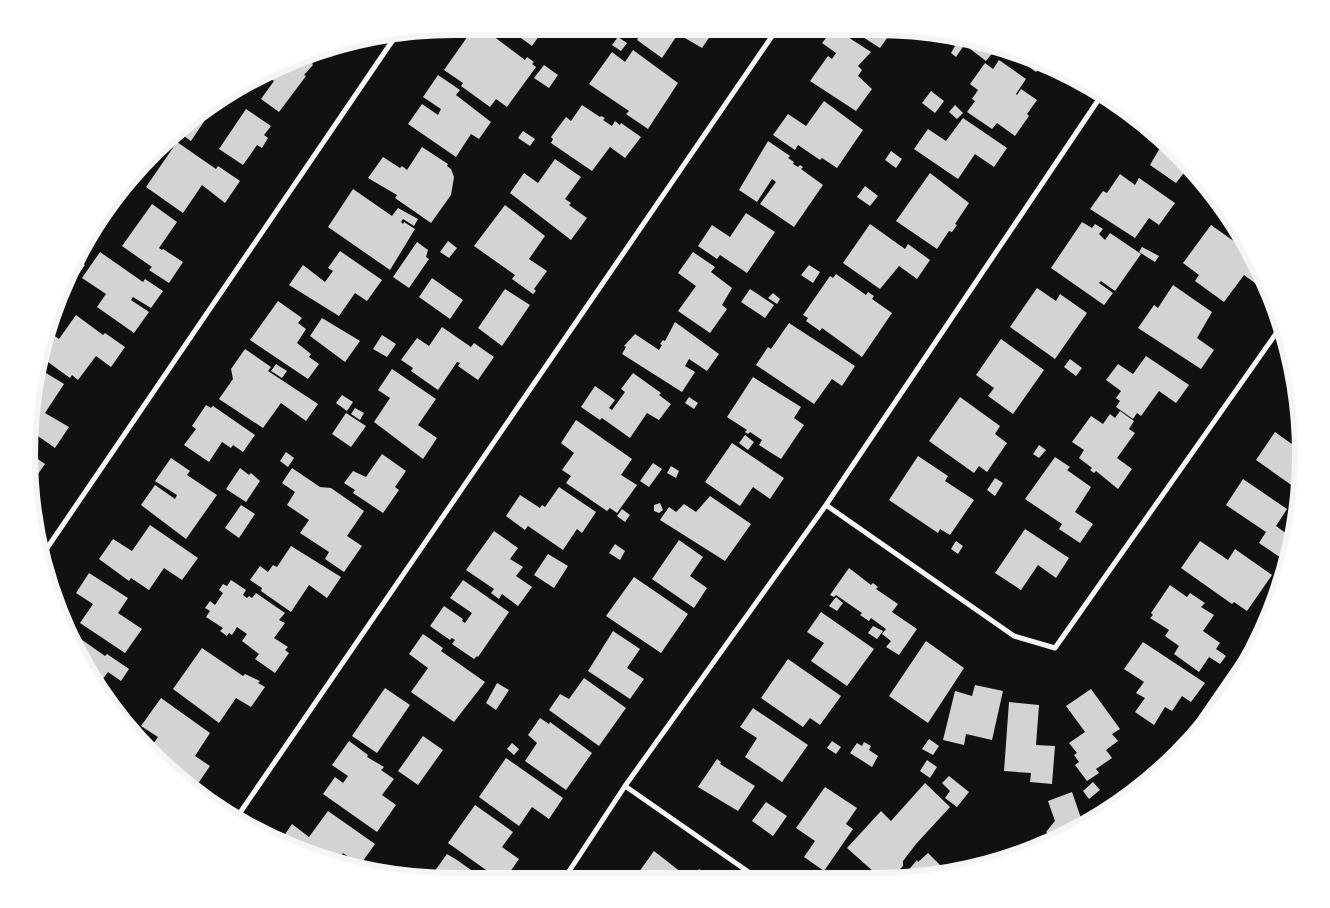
<svg xmlns="http://www.w3.org/2000/svg" width="1330" height="908" font-family="'Open Sans',sans-serif">
<rect width="100%" height="100%" fill="#111"/>
<path fill="#d3d3d3" d="M475,26H480L525,60L527,57L534,62L532,64L536,67L507,107L496,99L490,107L461,86L463,83L444,70Z
M504,26H546L532,46Z
M642,26H717L702,48L678,34L662,58L637,40L645,28Z
M864,26H876L909,30L905,36L894,28L880,48L858,34Z
M834,28L871,52L858,66L862,70L858,76L872,89L856,111L810,81L828,56L832,59L836,53L822,43Z
M958,34L969,38L956,57L951,53L955,46L952,44Z
M618,37L627,43L621,51L612,45Z
M970,39L984,44L994,51L986,61L965,45Z
M633,50L678,83L648,129L626,114L629,111L589,84L612,52L625,62Z
M321,51L312,64L313,65L304,75L306,76L279,112L261,99L274,81L266,76Z
M1013,55L1041,65L1036,72Z
M999,60L1026,79L1016,94L1017,95L1021,89L1037,100L1027,114L1029,116L1015,136L997,123L992,129L967,112L975,101L972,99L978,90L970,84L985,63L993,69Z
M544,65L558,75L549,88L534,78Z
M438,75L460,90L456,95L491,122L479,139L471,134L456,157L408,124L422,104L438,115L441,109L423,97Z
M247,84L249,86L242,95L235,90Z
M931,91L944,101L935,113L922,103Z
M214,101L215,102L204,119L205,120L191,141L178,132Z
M824,101L863,130L837,168L822,158L820,160L798,145L795,150L773,135L788,114L806,126Z
M582,105L600,117L601,116L605,118L603,120L612,126L615,121L620,125L621,123L641,137L625,158L610,147L592,171L551,143L553,139L551,137L566,117L571,121Z
M955,105L963,113L957,119L949,112Z
M246,109L271,126L264,135L268,138L262,148L257,145L243,165L219,149Z
M963,118L1007,148L994,167L975,154L958,179L914,149L928,129L946,141Z
M523,131L535,139L530,146L518,138Z
M768,141L790,156L788,158L794,162L793,164L798,167L800,165L803,167L801,169L823,185L794,227L760,204L776,182L772,179L757,202L739,190Z
M1164,141L1179,152L1190,165L1176,183L1150,165Z
M177,142L216,169L218,166L240,181L225,203L202,185L183,213L146,187Z
M422,147L448,164L447,166L451,169L454,177L451,195L431,223L395,198L397,195L368,178L383,157L400,168L402,166L407,170Z
M891,151L902,159L896,168L885,160Z
M555,159L581,177L565,199L571,203L569,205L587,218L571,240L510,193L524,173L538,183Z
M930,173L969,203L955,224L957,225L952,232L949,231L937,249L896,221Z
M1120,174L1135,185L1139,178L1175,203L1159,225L1149,218L1135,238L1090,209L1103,191L1107,193Z
M865,186L878,196L870,206L857,197Z
M353,189L392,216L398,208L418,219L414,226L403,219L401,222L403,224L404,222L415,229L390,270L328,227Z
M152,204L177,222L159,248L162,250L163,249L183,262L169,283L149,270L152,267L122,246Z
M505,205L545,236L529,259L547,271L534,289L536,291L533,294L512,279L515,275L474,246Z
M746,213L775,232L747,273L720,255L717,259L698,246L712,225L730,237Z
M1229,213L1232,217L1239,229L1224,220Z
M1082,222L1092,228L1095,224L1103,229L1099,234L1105,240L1110,233L1141,254L1115,291L1101,281L1099,283L1113,293L1104,305L1051,268Z
M870,224L905,249L908,244L930,260L917,279L899,266L880,289L843,263Z
M1211,225L1245,249L1244,251L1252,255L1264,278L1259,286L1244,275L1224,302L1195,281L1199,275L1183,263Z
M448,241L457,248L449,258L440,252Z
M417,242L428,250L426,257L429,259L409,288L393,277Z
M1142,247L1159,256L1155,262L1139,252Z
M340,251L382,280L367,301L355,293L339,316L289,285L303,265L325,282L333,271L328,268Z
M100,252L143,282L145,279L163,291L151,308L133,297L131,300L149,312L134,333L97,307L106,294L82,278Z
M693,252L715,267L711,272L732,288L722,305L727,309L710,333L678,311L696,286L678,273Z
M78,260L85,265L65,293L59,290Z
M809,265L820,272L813,283L801,275Z
M836,274L866,295L868,292L874,296L872,299L892,313L862,357L822,328L820,331L806,321L808,318L803,315L830,276L833,278Z
M432,278L463,300L450,319L419,297Z
M1173,285L1212,312L1197,338L1214,350L1201,369L1138,328L1154,305L1158,308Z
M1037,288L1056,301L1060,294L1087,313L1055,359L1010,327Z
M505,289L530,305L502,346L478,328Z
M750,289L774,305L765,318L741,302Z
M773,293L780,299L777,304L768,298Z
M278,301L302,318L298,323L306,329L297,343L311,354L309,357L319,364L308,379L250,340Z
M76,315L103,335L105,333L125,347L111,367L96,356L78,380L72,375L70,378L41,357L44,345L52,334L59,339Z
M322,318L360,341L345,362L310,336Z
M675,322L719,354L707,371L689,359L685,366L695,372L682,392L622,354L626,347L624,346L635,334L659,350L662,345L660,344L663,340L665,341Z
M789,323L855,366L842,386L832,379L814,404L756,365L768,347L771,349Z
M442,327L471,347L474,343L494,357L478,380L458,366L460,363L457,362L438,390L411,371L413,368L401,360L417,338L429,346Z
M382,335L396,344L387,357L373,349Z
M1001,339L1044,370L1013,414L988,396L994,388L976,375Z
M245,349L271,367L268,371L318,404L306,421L281,403L263,428L219,399L233,379L231,369Z
M1146,356L1189,385L1176,403L1159,391L1141,416L1137,413L1133,419L1116,407L1120,401L1116,398L1121,391L1106,380L1118,364L1133,374Z
M1070,359L1082,368L1076,376L1064,367Z
M276,364L287,371L282,378L271,371Z
M38,368L64,384L45,413L69,427L55,448L35,434L37,432L31,427L30,398Z
M392,369L436,399L418,425L437,438L423,459L374,422L390,398L378,390Z
M633,373L661,393L659,395L671,404L659,420L647,413L630,438L602,418L600,420L581,407L595,386L615,400L609,408L612,410L625,392L621,389Z
M753,377L801,407L794,418L804,425L781,459L759,445L762,440L750,432L748,434L745,432L747,430L727,417Z
M342,395L353,402L347,411L336,403Z
M689,397L698,403L694,409L685,403Z
M960,397L1000,426L995,434L1007,443L987,472L979,466L974,473L929,441Z
M206,405L211,408L213,406L255,435L243,452L233,445L231,448L222,442L209,462L184,445L196,429L192,426Z
M355,408L364,413L360,420L351,414Z
M1120,411L1134,421L1129,429L1135,433L1117,458L1132,469L1118,489L1096,471L1094,473L1090,470L1092,468L1079,458L1084,450L1072,442L1091,416L1103,424L1110,414L1115,418Z
M346,413L366,426L351,447L332,434Z
M576,420L632,459L621,475L637,485L617,513L610,508L607,511L566,483L571,476L562,470L574,453L561,443Z
M1275,432L1303,452L1301,483L1297,489L1256,460Z
M745,435L754,442L748,450L739,443Z
M732,443L784,478L770,499L753,487L740,506L705,482Z
M1039,445L1046,450L1039,458L1033,454Z
M286,452L294,458L288,467L280,461Z
M382,454L406,471L395,487L399,490L383,513L353,493L355,490L344,483L353,471L366,477Z
M32,455L45,464L33,481L32,457Z
M918,456L948,476L945,481L974,500L950,535L940,529L938,533L889,500Z
M1055,457L1070,467L1067,470L1091,487L1075,512L1093,524L1080,543L1059,529L1062,524L1025,499Z
M171,458L190,471L187,475L217,495L186,539L141,505L155,485L175,499L177,495L155,481Z
M653,463L662,469L649,487L640,481Z
M671,466L679,471L676,478L667,473Z
M240,468L249,475L251,473L260,481L246,502L226,489Z
M292,468L320,487L331,488L364,511L347,536L362,546L344,572L325,559L329,552L300,533L309,520L287,505L295,492L282,483Z
M995,478L1003,483L995,496L987,490Z
M1243,479L1287,509L1276,526L1294,539L1281,558L1259,543L1266,532L1226,505Z
M559,487L596,512L582,533L577,529L563,550L528,526L525,530L506,516L520,495L540,508L542,505L545,507Z
M710,496L751,524L725,561L660,520L669,507L676,512L684,504L696,512Z
M660,503L663,510L659,513L654,511V505Z
M241,505L255,514L239,538L225,528Z
M622,509L630,515L625,522L617,516Z
M150,525L198,558L182,580L164,568L149,590L131,578L129,581L99,559L113,539L132,551Z
M1025,529L1069,558L1056,578L1038,565L1021,590L995,573Z
M494,531L518,548L510,559L523,567L516,576L532,587L518,606L502,594L499,599L491,593L494,589L466,570Z
M679,540L703,557L690,576L707,588L694,608L652,579Z
M956,541L963,546L958,554L951,549Z
M1200,541L1228,560L1235,549L1272,575L1247,611L1234,602L1232,604L1181,568Z
M615,544L625,551L620,560L609,553Z
M291,546L341,577L327,598L309,585L291,612L261,591L262,588L250,580L260,566L268,572L273,565L277,567Z
M548,554L568,566L554,588L534,575Z
M849,568L871,585L873,583L878,587L876,589L898,604L892,612L917,629L899,655L886,647L891,641L882,634L886,629L871,618L869,621L860,615L862,613L836,595L834,597L830,595Z
M89,573L128,598L118,613L142,629L125,653L80,623L93,604L76,593Z
M634,577L688,614L661,653L606,616Z
M231,580L246,590L243,595L247,598L249,596L252,598L256,593L285,613L279,620L285,623L274,638L288,647L285,650L289,653L275,673L255,659L259,654L242,641L247,634L237,627L232,635L229,633L227,636L220,631L223,628L206,617L210,611L205,608L210,601L215,605L223,593L219,590L223,584L227,586Z
M463,580L509,612L478,657L477,656L474,659L452,644L455,640L452,638L450,640L430,626L444,606L463,619L462,621L465,623L472,613L450,598Z
M1170,585L1187,597L1190,593L1205,603L1201,607L1214,615L1203,631L1220,643L1216,649L1226,656L1220,664L1209,657L1199,672L1174,654L1179,646L1165,636L1169,630L1150,618L1153,615L1151,613Z
M836,597L843,603L837,611L829,606Z
M821,612L874,649L847,686L811,661L824,643L807,632Z
M873,626L883,631L877,639L868,633Z
M613,631L640,649L627,668L644,679L630,699L588,671Z
M423,634L443,648L441,651L485,682L454,722L411,692L428,668L409,654Z
M78,637L105,656L107,654L129,669L121,681L108,672L99,684L72,645Z
M926,641L964,668L928,723L889,696Z
M1143,642L1205,683L1191,702L1182,696L1172,711L1165,707L1154,725L1135,712L1145,698L1136,693L1144,682L1124,669Z
M202,648L243,676L245,674L260,681L258,683L265,687L251,707L236,698L219,723L173,689Z
M788,659L841,696L820,725L810,718L803,727L761,698Z
M584,678L626,708L599,746L549,710L560,694L569,699Z
M497,683L509,690L496,710L486,703Z
M975,685L1003,691L992,740L966,734L964,745L943,740L955,691L972,696Z
M385,688L410,705L377,753L352,736Z
M1091,689L1120,729L1112,734L1118,741L1106,750L1112,758L1096,769L1099,773L1087,781L1075,765L1079,762L1074,755L1077,753L1069,743L1085,732L1066,706Z
M161,698L210,733L195,756L210,766L195,788L175,775L178,770L149,750L158,737L141,726Z
M1009,702L1039,705L1036,745L1055,746L1052,784L1030,782L1031,773L1004,771Z
M753,708L808,745L782,782L745,757L757,738L740,727Z
M540,718L549,724L550,722L592,753L566,790L525,761L537,743L528,735Z
M423,736L443,750L418,785L398,771Z
M929,739L939,746L933,755L922,749Z
M349,741L368,755L367,757L384,767L381,770L394,779L382,795L396,805L377,832L323,794L335,777L343,783L348,776L332,765Z
M832,741L841,747L836,754L827,748Z
M864,742L871,746L869,750L878,756L872,767L850,753L857,743L862,746Z
M512,743L519,749L514,755L507,749Z
M506,758L563,798L549,819L532,807L519,826L479,797Z
M717,759L721,762L720,764L755,786L738,811L698,787Z
M927,760L937,767L930,778L920,771Z
M949,776L969,792L957,807L945,798L950,791L942,783Z
M1093,782L1100,790L1089,799L1083,791Z
M925,783L950,807L916,844L903,861V866L890,880L884,881L847,848L881,811L891,821Z
M825,787L857,808L846,824L853,829L824,871L804,857L815,841L796,828Z
M1072,792L1082,821L1076,830L1057,840L1046,832L1055,821L1048,801Z
M766,802L787,816L773,836L752,821Z
M475,805L513,832L502,847L519,859L503,882L448,843Z
M328,811L375,844L360,865L343,853L336,863L290,849L279,843L292,824L309,837Z
M1021,849L1022,852L982,866L981,862Z
M654,851L691,880L699,869L713,878L711,882H644L636,876Z
M928,853L947,872L949,870L953,874L901,879L917,860L918,862Z
M447,854L457,860L488,882L429,879Z"/>
<g fill="none" stroke-linecap="round" stroke-linejoin="round">
<path stroke="#f5f5f5" stroke-width="4" d="M1184,741L1274,610"/>
<path stroke="#f5f5f5" stroke-width="5" d="M826,505L1014,636L1055,648L1282,325
M41,557L397,34
M625,786L763,882
M235,820L779,26
M562,882L625,786L826,505L1103,93"/>
</g>
<path d="M0 0H1330V908H0ZM454 35H876A419 419 0 0 1 1295 454V454A419 419 0 0 1 876 873H454A419 419 0 0 1 35 454V454A419 419 0 0 1 454 35Z" fill="#fff" fill-rule="evenodd"/>
<path fill="none" stroke="#f5f5f5" stroke-width="6" d="M454 35H876A419 419 0 0 1 1295 454V454A419 419 0 0 1 876 873H454A419 419 0 0 1 35 454V454A419 419 0 0 1 454 35Z"/>
</svg>
